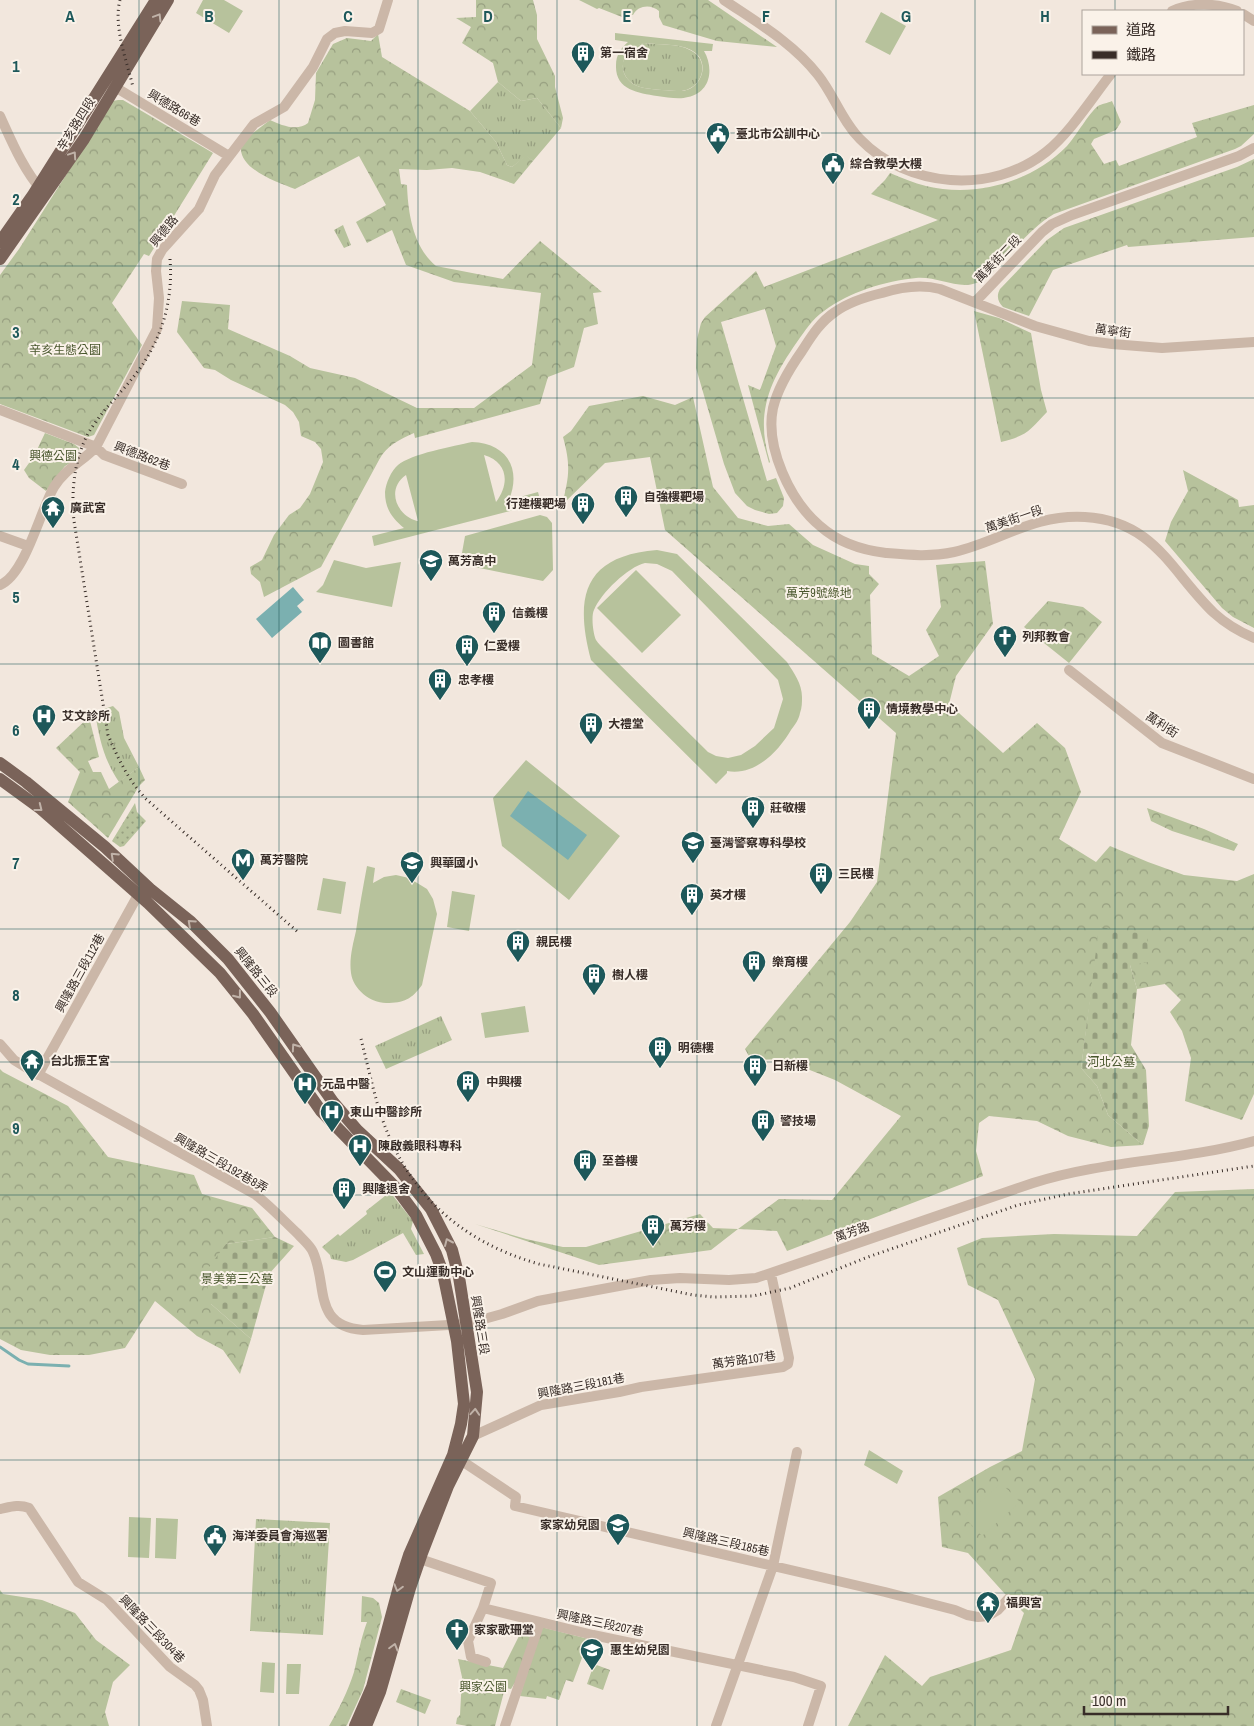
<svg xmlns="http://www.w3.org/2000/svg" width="1254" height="1726" font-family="'Archivo Narrow','Noto Sans TC',sans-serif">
<defs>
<pattern id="grass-tufts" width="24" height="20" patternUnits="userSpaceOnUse" patternTransform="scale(1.25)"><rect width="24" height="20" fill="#b7c29c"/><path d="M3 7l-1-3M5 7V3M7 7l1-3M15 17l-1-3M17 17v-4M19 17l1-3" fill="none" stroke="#969e7f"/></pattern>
<pattern id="forest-crowns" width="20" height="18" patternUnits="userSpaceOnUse" patternTransform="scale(1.25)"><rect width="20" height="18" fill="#b7c29c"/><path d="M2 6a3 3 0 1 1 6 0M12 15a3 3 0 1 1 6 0" fill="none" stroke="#969e7f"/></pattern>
<pattern id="cemetery-stones" width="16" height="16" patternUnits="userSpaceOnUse" patternTransform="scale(1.25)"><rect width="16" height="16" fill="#b7c29c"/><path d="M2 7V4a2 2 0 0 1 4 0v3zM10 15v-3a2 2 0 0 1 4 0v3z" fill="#969e7f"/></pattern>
<pattern id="garden-dots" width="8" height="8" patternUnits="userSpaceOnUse" patternTransform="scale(1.25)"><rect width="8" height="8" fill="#b7c29c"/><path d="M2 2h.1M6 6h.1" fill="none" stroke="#969e7f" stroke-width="1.8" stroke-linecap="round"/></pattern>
</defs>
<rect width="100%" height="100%" fill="#f2e7dd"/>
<path fill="url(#grass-tufts)" d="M644,43C658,45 678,43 690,50C713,61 701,93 677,91C666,90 645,90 635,85C614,73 622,47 644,43Z
M498,82L521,101L537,98L561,128L533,161L526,156L512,167L507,165L496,142L470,111Z
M343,225L351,245L344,248L334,230Z
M113,706L119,712L124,738L139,767L119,782C104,760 99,738 95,712Z
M441,1016L452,1040L386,1069L375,1046Z
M390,1192L413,1221L411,1229L424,1254L416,1255L403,1233L353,1260L346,1262L331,1259L330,1255L322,1247L338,1234L340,1236L367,1214L366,1211Z
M256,1519L330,1523L323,1635L250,1631Z"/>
<path fill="url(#forest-crowns)" d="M476,0H533L537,15V39L555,76V87L563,118L561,128L537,98L521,101L498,82L493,63L462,43L471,27L456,18L476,17Z
M579,0H708L777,47L717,41L663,25L659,17V11C651,4 638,5 633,15L626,12L622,17L599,8L597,9Z
M378,34L382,57L470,111L496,142L507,165L512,167L526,155L533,161L514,184L480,172L452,168L427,170L399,169L401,184L407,185C408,213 413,247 436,266L503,279L540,241L602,292L593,293L598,324L584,328L574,367L548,377L540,404L415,438L414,433C399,440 387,445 379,460L321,567L264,597L260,582L251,574L250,567L262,560L274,535L289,515L300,508L310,494L323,462L321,449L315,442L301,436L299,422L293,412L285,405L231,380L215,370L204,368L177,332L182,301L230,305L228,329L290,356L310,368L355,378L417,408H474L532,365L541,293L454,282L406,265L392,230L367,243L356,222L386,205L359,156L295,189C278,183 239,169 241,147L248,137L270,120C281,125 297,132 308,123L315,100L316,73L333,44L347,38L371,41Z
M118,100H123L213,153L149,256L144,254L112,303L142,345L94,435L88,437L0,404V275L19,249L113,101Z
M1112,101L1121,122L1116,130L1094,139L1091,144L1104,164L1116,160L1119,166L1197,137L1192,123L1254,105V134L1241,146L1235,149L1054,214C1035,225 1019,244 1004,260C996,268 989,278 979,282C959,291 938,276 916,278C885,281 849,292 824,311C812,319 805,331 797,342C769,382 755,414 770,462L769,463L748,385L760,390L776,346L765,309L721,322L767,481L776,478L784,498L783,506L777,513L769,514L755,510L747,506L735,493L724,464L696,368L697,339L701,323L705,317L756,271L764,287L938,220L871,194L885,180L890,173C902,178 914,183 926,186C976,198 1032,182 1067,146C1076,136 1089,113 1098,106C1101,104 1108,103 1112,101Z
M1254,159V237L1128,247L1127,245L1053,270L1029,316L1003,307C998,302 996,296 1000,289L1047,240L1064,228L1237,167Z
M974,311L999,318L1031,333L1041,390L1047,412C1030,430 1027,436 1001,442Z
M643,396L675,405L693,397L713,487L738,518L768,526L789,524L813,545L855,564L869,566V574L879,584L870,595L872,654L909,676L939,656L926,630L941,607L936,565L985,561L993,624L956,676L949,704L1003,753L1037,723L1065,748L1081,792L1059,839L1096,862L1110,846L1148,862L1184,875L1237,881L1254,874V1094L1242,1120L1185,1101L1191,1058L1182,1031L1170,1012L1181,1000L1165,984L1137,989L1130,965L1100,927L1081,1068L1097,1086L1108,1115L1143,1145L1111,1147L1068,1136L1037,1121L989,1116L979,1123L976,1151L983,1176L787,1251L777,1231L738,1229L711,1250L599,1265L475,1224L526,1239L563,1247H586L700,1214L713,1228L738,1229L779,1199L832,1200L901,1116L835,1080L782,1059L751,1060L745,1049L850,922L877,882L896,733L665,530L650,457L605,463L562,505C569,477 571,466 563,437L571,431L589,406Z
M45,433L74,444L79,448L75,460L65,466L46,491L29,478L24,470L34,456Z
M1183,470L1238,500L1239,507L1254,505V628L1233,617L1222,608L1165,541L1171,522L1188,491Z
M1048,601L1083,607L1102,622L1069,663L1024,627Z
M89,717L99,757L88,761L93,772H101L109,789L139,767L145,780L139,786L108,838L68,802L80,772L56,748Z
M1147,808L1204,829L1238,844L1234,851L1172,831L1151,821Z
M0,1069L3,1072L68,1106L108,1157L194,1175L202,1194L252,1208L275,1237L226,1244L211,1304L251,1339L240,1374L223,1350L197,1336L155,1301L125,1348L89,1355H50L21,1350L0,1339Z
M1254,1189V1726H848L885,1655L922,1686L930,1677L1011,1650L1024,1613L1005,1594L968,1553L942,1547L938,1497L990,1467L1022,1451L1035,1379L998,1300L968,1285L957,1248L982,1238L1054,1234L1137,1236L1175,1192Z
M0,1590L3,1594L42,1600L75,1613L96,1640L130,1665L113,1682L105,1712L109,1726H0Z
M362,1596L373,1598L379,1603L382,1617L363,1690L347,1725L346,1726H329C339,1709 348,1691 354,1672C358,1655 361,1638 367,1622H361Z
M541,1627L589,1639L573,1682L566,1680L559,1700L547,1696L546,1699L520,1696Z
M520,1634L531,1637L519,1676L511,1689L505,1688L495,1726H467L456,1724L457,1718L460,1715L462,1677L458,1659L503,1668Z
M594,1664L610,1670L603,1690L587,1684Z
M401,1689L431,1700L425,1714L396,1702Z"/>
<path fill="url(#cemetery-stones)" d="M1099,927L1147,934L1149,962L1130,965L1137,989L1131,1045L1146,1070L1149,1126L1143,1145L1108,1115L1097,1086L1081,1068Z
M275,1237L294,1246L269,1274L251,1339L211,1304L204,1274L226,1244Z"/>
<path fill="url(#garden-dots)" d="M135,803L137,812L146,821L124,846L120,847L112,841Z"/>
<path fill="#b7c29c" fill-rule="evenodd" d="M203,0H224L243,11L229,33L196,13Z
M881,12L906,26L890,55L865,42Z
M615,33L713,44L712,51H704C714,68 711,92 688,97C679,100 667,97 657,96C638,93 615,90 616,65C616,55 621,48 628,42L615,40ZM645,43C658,45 678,43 691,50C713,61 701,93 677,91C666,90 645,90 635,85C614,73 622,47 645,43Z
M472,442C506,443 522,468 509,500L538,492L541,503L374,546L372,536L404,528C392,518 385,509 385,492C386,483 391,471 398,465C411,454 454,446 472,442ZM484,455C508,462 510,484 496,502ZM406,475L418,521H417C396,515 386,489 406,475Z
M540,515L547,517L552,523L553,570L543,581L460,564L465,536Z
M657,550L677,554L787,662C794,673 802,684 802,697C802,702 802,708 800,713C799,719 795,725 791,730C778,752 755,776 727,771V773L716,784L591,660C574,596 584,556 657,550ZM645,563L657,564L672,571L778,680L783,699L774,728L755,746L741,755L728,758L716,756L708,752L604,649C602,647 598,643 596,640C593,633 591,616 594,610C601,593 628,567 645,563Z
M334,560L366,568L401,562L392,607L316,592L323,585Z
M636,570L681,615L642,653L597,608Z
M526,760L620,836L569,900L502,846L493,798Z
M367,866L375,868L373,883L384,877L396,875L409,878L427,889L433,899L437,914L422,985C412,999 404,1003 386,1003C370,1003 353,989 351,973C349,959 353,944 356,931C359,909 363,887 367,866Z
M323,878L346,882L341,914L317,910Z
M452,891L475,895L469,931L447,927Z
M525,1006L529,1032L485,1038L481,1013Z
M869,1450L903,1471L897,1484L864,1465Z
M1001,1483L1020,1502L982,1536L964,1517Z
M129,1517L151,1518L149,1558L128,1557Z
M156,1518L178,1519L176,1559L155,1558Z
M262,1662L275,1663L274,1693L260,1692Z
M287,1664H301L299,1694H286Z"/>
<path fill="#7bb0b0" d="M293,587L304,600L297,606L302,612L272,638L256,619Z
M528,791L587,835L568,860L510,816Z"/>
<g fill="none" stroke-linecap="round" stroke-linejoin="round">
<path stroke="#7bb0b0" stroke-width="3" d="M0,1347L19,1360L28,1364L69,1366"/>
<path stroke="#cbb7a8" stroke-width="10" d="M724,0C758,23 793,43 818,75C834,95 842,121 860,139C907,188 992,195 1046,152C1070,133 1092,98 1111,74
M1172,11C1192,2 1217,3 1237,11
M1243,14L1254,21
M110,84L229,156
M0,116C12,142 23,169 42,191
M975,302L1042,232L1052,224L1072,215L1239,156L1254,148
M1254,342L1162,348L1112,344L1089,341L1035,326L940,289C921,284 901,287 882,293C865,297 849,302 835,312C820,322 811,337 802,351C790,368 778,387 773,408C765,447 790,501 820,526C839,543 861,550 886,553C909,555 931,557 954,552C1002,541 1032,514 1085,517C1155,521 1171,572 1214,613C1226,624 1240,632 1254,638
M0,410L96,447L104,455L182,484
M0,536L28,546
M0,585C25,575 40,511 54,487C64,470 83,461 96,447L157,329L159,298L156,271L157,259L162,250L199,209L215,175L254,124L284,107L313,67L327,39L335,33L345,31L372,33L379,29L388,0
M1069,670L1162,743L1254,779
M0,1044L14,1060L27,1068L256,1195C271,1207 284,1221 298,1234C303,1240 310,1245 313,1252C328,1285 312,1326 363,1330L466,1324L502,1314L538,1301L651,1280L680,1278L729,1280L756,1278L1033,1183C1105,1160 1181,1161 1254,1141
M38,1075L138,895L143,892
M473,1436L541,1405L619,1392L641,1387L783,1367L788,1364L789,1358L771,1274
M456,1457L516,1497L515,1506L885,1592L955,1610L967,1615L978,1617L988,1616L998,1610L1008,1599
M0,1509C10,1507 19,1504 29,1508L78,1582L107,1600L170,1667L195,1685L199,1690L203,1700L207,1726
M414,1557L491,1583L483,1608L593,1635L794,1677L821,1686L808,1726
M483,1608L468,1641L471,1657L486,1662
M505,1726L540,1622
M716,1726L773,1566L797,1452"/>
<path stroke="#7a6359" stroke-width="12" d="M0,242L33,195L156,0
M0,259L84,139L168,0
M0,763L26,782L105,847L150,889L191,922L228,959L270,1012L333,1102L357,1130L399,1169L431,1209L452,1250L459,1277L477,1392L473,1436L448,1486L422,1553L410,1588L380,1692L366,1726
M0,779L41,809L90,852L148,903L220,973L253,1014L321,1111L396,1188L416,1215L436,1254L443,1273L457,1341L464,1404L461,1424L453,1455L409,1555L400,1583L372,1687L355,1726"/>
<path stroke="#382d28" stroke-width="3" stroke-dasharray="1 4" stroke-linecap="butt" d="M120,0C113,26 127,62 133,87
M170,259C173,297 164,332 143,364C127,388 104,407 89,432C74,458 71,492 74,521L108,735C118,758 128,780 146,799L299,933
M361,1039C367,1062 372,1086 379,1109C404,1190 458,1241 539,1264L693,1295L714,1297L753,1296L790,1288L868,1257L1018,1205L1068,1194L1254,1166"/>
</g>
<defs><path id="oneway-chevron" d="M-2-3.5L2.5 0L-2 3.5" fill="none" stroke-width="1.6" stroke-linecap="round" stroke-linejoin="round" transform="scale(1.25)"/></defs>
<g stroke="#c0b2a8">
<use href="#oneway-chevron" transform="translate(158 17) rotate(-59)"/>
<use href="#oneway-chevron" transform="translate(73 155) rotate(-56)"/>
<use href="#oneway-chevron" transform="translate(39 808) rotate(38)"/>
<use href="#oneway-chevron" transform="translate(114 856) rotate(-137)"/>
<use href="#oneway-chevron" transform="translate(191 923) rotate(-138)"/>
<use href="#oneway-chevron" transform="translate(238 995) rotate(52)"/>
<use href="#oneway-chevron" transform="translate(295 1047) rotate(-125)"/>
<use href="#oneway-chevron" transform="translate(448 1242) rotate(-114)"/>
<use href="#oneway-chevron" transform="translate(475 1412) rotate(-86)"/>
<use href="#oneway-chevron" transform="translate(398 1588) rotate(106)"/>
<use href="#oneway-chevron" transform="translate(394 1647) rotate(-74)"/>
</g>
<path fill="none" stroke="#1d585a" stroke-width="1" stroke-opacity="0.55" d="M139,0V1726M279,0V1726M418,0V1726M557,0V1726M697,0V1726M836,0V1726M975,0V1726M1115,0V11M1115,74V1726M0,133H1254M0,266H1254M0,398H1254M0,531H1254M0,664H1254M0,797H1254M0,929H1254M0,1062H1254M0,1195H1254M0,1328H1254M0,1460H1254M0,1593H1254"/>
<defs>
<g id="building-pin" transform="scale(1.25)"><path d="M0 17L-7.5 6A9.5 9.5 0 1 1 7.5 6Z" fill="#1d585a" stroke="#faf2e9"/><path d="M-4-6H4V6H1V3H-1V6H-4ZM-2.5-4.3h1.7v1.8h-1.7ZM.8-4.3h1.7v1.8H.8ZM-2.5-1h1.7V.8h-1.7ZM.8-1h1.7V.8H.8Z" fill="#fff"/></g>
<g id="civic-pin" transform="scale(1.25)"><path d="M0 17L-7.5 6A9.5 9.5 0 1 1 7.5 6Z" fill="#1d585a" stroke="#faf2e9"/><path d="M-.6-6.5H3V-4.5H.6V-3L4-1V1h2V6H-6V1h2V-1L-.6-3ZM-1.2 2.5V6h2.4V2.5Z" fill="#fff"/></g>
<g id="temple-pin" transform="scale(1.25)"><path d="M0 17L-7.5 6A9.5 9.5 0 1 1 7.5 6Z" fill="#1d585a" stroke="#faf2e9"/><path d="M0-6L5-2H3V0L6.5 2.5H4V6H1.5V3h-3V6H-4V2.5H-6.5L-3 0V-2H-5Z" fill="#fff"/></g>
<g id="school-pin" transform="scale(1.25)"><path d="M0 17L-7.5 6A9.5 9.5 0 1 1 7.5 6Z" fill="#1d585a" stroke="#faf2e9"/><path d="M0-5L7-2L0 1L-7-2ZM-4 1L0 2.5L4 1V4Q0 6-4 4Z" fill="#fff"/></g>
<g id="church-pin" transform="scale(1.25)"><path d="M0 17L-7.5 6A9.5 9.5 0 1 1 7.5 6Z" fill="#1d585a" stroke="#faf2e9"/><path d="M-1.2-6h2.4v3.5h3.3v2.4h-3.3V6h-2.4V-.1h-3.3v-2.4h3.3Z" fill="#fff"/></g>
<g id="library-pin" transform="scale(1.25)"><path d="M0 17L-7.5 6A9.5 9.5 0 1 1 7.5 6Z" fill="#1d585a" stroke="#faf2e9"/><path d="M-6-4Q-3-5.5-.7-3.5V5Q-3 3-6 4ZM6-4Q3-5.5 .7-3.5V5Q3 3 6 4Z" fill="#fff"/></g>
<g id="hospital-pin" transform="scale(1.25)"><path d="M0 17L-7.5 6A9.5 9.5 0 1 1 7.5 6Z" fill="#1d585a" stroke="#faf2e9"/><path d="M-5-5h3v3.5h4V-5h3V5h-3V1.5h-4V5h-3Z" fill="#fff"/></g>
<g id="university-pin" transform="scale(1.25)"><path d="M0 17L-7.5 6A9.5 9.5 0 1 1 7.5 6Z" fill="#1d585a" stroke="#faf2e9"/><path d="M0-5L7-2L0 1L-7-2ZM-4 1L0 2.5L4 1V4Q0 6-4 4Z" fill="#fff"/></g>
<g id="metro-pin" transform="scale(1.25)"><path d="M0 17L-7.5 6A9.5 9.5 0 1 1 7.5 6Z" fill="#1d585a" stroke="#faf2e9"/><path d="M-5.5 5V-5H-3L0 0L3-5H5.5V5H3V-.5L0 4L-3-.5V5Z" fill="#fff"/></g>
<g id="stadium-pin" transform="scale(1.25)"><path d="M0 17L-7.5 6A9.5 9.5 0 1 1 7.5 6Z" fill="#1d585a" stroke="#faf2e9"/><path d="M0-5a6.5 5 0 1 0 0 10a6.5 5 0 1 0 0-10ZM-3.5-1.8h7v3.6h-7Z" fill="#fff"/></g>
</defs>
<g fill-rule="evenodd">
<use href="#building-pin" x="583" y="53"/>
<use href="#civic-pin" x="718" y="134"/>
<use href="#civic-pin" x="833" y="164"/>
<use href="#building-pin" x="626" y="497"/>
<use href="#building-pin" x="583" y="504"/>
<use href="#temple-pin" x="53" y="508"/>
<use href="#school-pin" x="431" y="561"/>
<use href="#building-pin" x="494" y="613"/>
<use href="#church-pin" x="1005" y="637"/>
<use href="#library-pin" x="320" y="643"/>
<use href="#building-pin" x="467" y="646"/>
<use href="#building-pin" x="440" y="680"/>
<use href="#building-pin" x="869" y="709"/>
<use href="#hospital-pin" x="44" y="716"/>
<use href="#building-pin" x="591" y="724"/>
<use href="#building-pin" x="753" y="808"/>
<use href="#university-pin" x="693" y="843"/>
<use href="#metro-pin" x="243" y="860"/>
<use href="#school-pin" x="412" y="863"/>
<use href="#building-pin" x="821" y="874"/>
<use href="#building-pin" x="692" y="895"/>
<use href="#building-pin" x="518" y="942"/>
<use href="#building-pin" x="754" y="962"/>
<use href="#building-pin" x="594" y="975"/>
<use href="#building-pin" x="660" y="1048"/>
<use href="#temple-pin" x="32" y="1061"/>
<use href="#building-pin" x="755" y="1066"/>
<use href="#building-pin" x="468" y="1082"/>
<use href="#hospital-pin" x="305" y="1084"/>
<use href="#hospital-pin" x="332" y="1112"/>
<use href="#building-pin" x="763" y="1121"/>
<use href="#hospital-pin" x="360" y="1146"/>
<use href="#building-pin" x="585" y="1161"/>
<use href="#building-pin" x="344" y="1189"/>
<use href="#building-pin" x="653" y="1226"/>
<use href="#stadium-pin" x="385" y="1272"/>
<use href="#school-pin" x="618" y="1525"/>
<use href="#civic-pin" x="215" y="1536"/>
<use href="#temple-pin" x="988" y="1603"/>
<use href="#church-pin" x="457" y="1630"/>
<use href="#school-pin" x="592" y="1650"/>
</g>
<g text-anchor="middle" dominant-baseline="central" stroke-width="4" stroke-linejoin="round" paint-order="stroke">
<g font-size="12" font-weight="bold" fill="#382d28" stroke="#faf2e9" text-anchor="start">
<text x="600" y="53">第一宿舍</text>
<text x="736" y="134">臺北市公訓中心</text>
<text x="850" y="164">綜合教學大樓</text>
<text x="644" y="497">自強樓靶場</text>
<text x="566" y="504" text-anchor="end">行建樓靶場</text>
<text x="70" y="508">廣武宮</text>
<text x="448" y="561">萬芳高中</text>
<text x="512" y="613">信義樓</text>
<text x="1022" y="637">列邦教會</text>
<text x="338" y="643">圖書館</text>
<text x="484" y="646">仁愛樓</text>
<text x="458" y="680">忠孝樓</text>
<text x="886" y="709">情境教學中心</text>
<text x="62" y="716">艾文診所</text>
<text x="608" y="724">大禮堂</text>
<text x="770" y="808">莊敬樓</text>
<text x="710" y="843">臺灣警察專科學校</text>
<text x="260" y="860">萬芳醫院</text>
<text x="430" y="863">興華國小</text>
<text x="838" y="874">三民樓</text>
<text x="710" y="895">英才樓</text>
<text x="536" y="942">親民樓</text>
<text x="772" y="962">樂育樓</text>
<text x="612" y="975">樹人樓</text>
<text x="678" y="1048">明德樓</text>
<text x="50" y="1061">台北振王宮</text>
<text x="772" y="1066">日新樓</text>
<text x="486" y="1082">中興樓</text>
<text x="322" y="1084">元品中醫</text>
<text x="350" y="1112">東山中醫診所</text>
<text x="780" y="1121">警技場</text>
<text x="378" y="1146">陳啟義眼科專科</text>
<text x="602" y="1161">至善樓</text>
<text x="362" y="1189">興隆退舍</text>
<text x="670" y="1226">萬芳樓</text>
<text x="402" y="1272">文山運動中心</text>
<text x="600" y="1525" text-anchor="end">家家幼兒園</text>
<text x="232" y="1536">海洋委員會海巡署</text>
<text x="1006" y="1603">福興宮</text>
<text x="474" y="1630">家家歌珊堂</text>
<text x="610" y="1650">惠生幼兒園</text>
</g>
<g font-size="12" fill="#382d28" stroke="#faf2e9">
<text transform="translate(174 108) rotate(31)">興德路66巷</text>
<text transform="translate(76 124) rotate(-58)">辛亥路四段</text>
<text transform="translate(164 231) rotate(-51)">興德路</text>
<text transform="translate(998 259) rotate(-46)">萬美街二段</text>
<text transform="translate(1113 331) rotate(8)">萬寧街</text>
<text transform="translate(142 456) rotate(21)">興德路62巷</text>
<text transform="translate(1014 519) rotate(-19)">萬美街一段</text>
<text transform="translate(1162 725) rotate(33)">萬利街</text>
<text transform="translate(256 972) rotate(51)">興隆路三段</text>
<text transform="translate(80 973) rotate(-61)">興隆路三段112巷</text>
<text transform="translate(221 1163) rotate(30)">興隆路三段192巷8弄</text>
<text transform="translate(852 1232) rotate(-19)">萬芳路</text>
<text transform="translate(480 1325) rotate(81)">興隆路三段</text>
<text transform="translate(744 1360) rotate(-8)">萬芳路107巷</text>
<text transform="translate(581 1386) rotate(-11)">興隆路三段181巷</text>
<text transform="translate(726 1542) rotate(13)">興隆路三段185巷</text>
<text transform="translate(600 1623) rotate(12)">興隆路三段207巷</text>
<text transform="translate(152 1629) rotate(46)">興隆路三段304巷</text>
</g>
<g font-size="12" fill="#48562c" stroke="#faf2e9">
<text x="65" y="350">辛亥生態公園</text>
<text x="53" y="456">興德公園</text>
<text x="819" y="593">萬芳9號綠地</text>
<text x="1111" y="1062">河北公墓</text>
<text x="237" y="1279">景美第三公墓</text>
<text x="483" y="1687">興家公園</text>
</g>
</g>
<g font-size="16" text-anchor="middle" font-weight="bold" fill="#1d585a" stroke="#faf2e9" stroke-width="4" stroke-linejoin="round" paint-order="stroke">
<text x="70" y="22">A</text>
<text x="209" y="22">B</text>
<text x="348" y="22">C</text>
<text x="488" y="22">D</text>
<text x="627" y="22">E</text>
<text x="766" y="22">F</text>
<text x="906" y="22">G</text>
<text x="1045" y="22">H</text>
<text x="16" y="72">1</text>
<text x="16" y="205">2</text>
<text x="16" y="338">3</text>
<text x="16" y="470">4</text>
<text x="16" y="603">5</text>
<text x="16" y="736">6</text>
<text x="16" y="869">7</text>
<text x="16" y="1001">8</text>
<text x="16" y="1134">9</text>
</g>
<rect x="1082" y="10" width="162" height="65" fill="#faf2e9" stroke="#aca39c"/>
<rect x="1092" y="26" width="25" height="8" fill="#7a6359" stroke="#aca39c"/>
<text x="1126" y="35" font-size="15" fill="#382d28">道路</text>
<rect x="1092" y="51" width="25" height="8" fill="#382d28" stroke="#aca39c"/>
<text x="1126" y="60" font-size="15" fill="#382d28">鐵路</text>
<path d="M1084 1706v8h144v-8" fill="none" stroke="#382d28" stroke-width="2.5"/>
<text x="1092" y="1706" font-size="15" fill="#382d28" stroke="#faf2e9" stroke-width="4" paint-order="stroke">100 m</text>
</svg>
